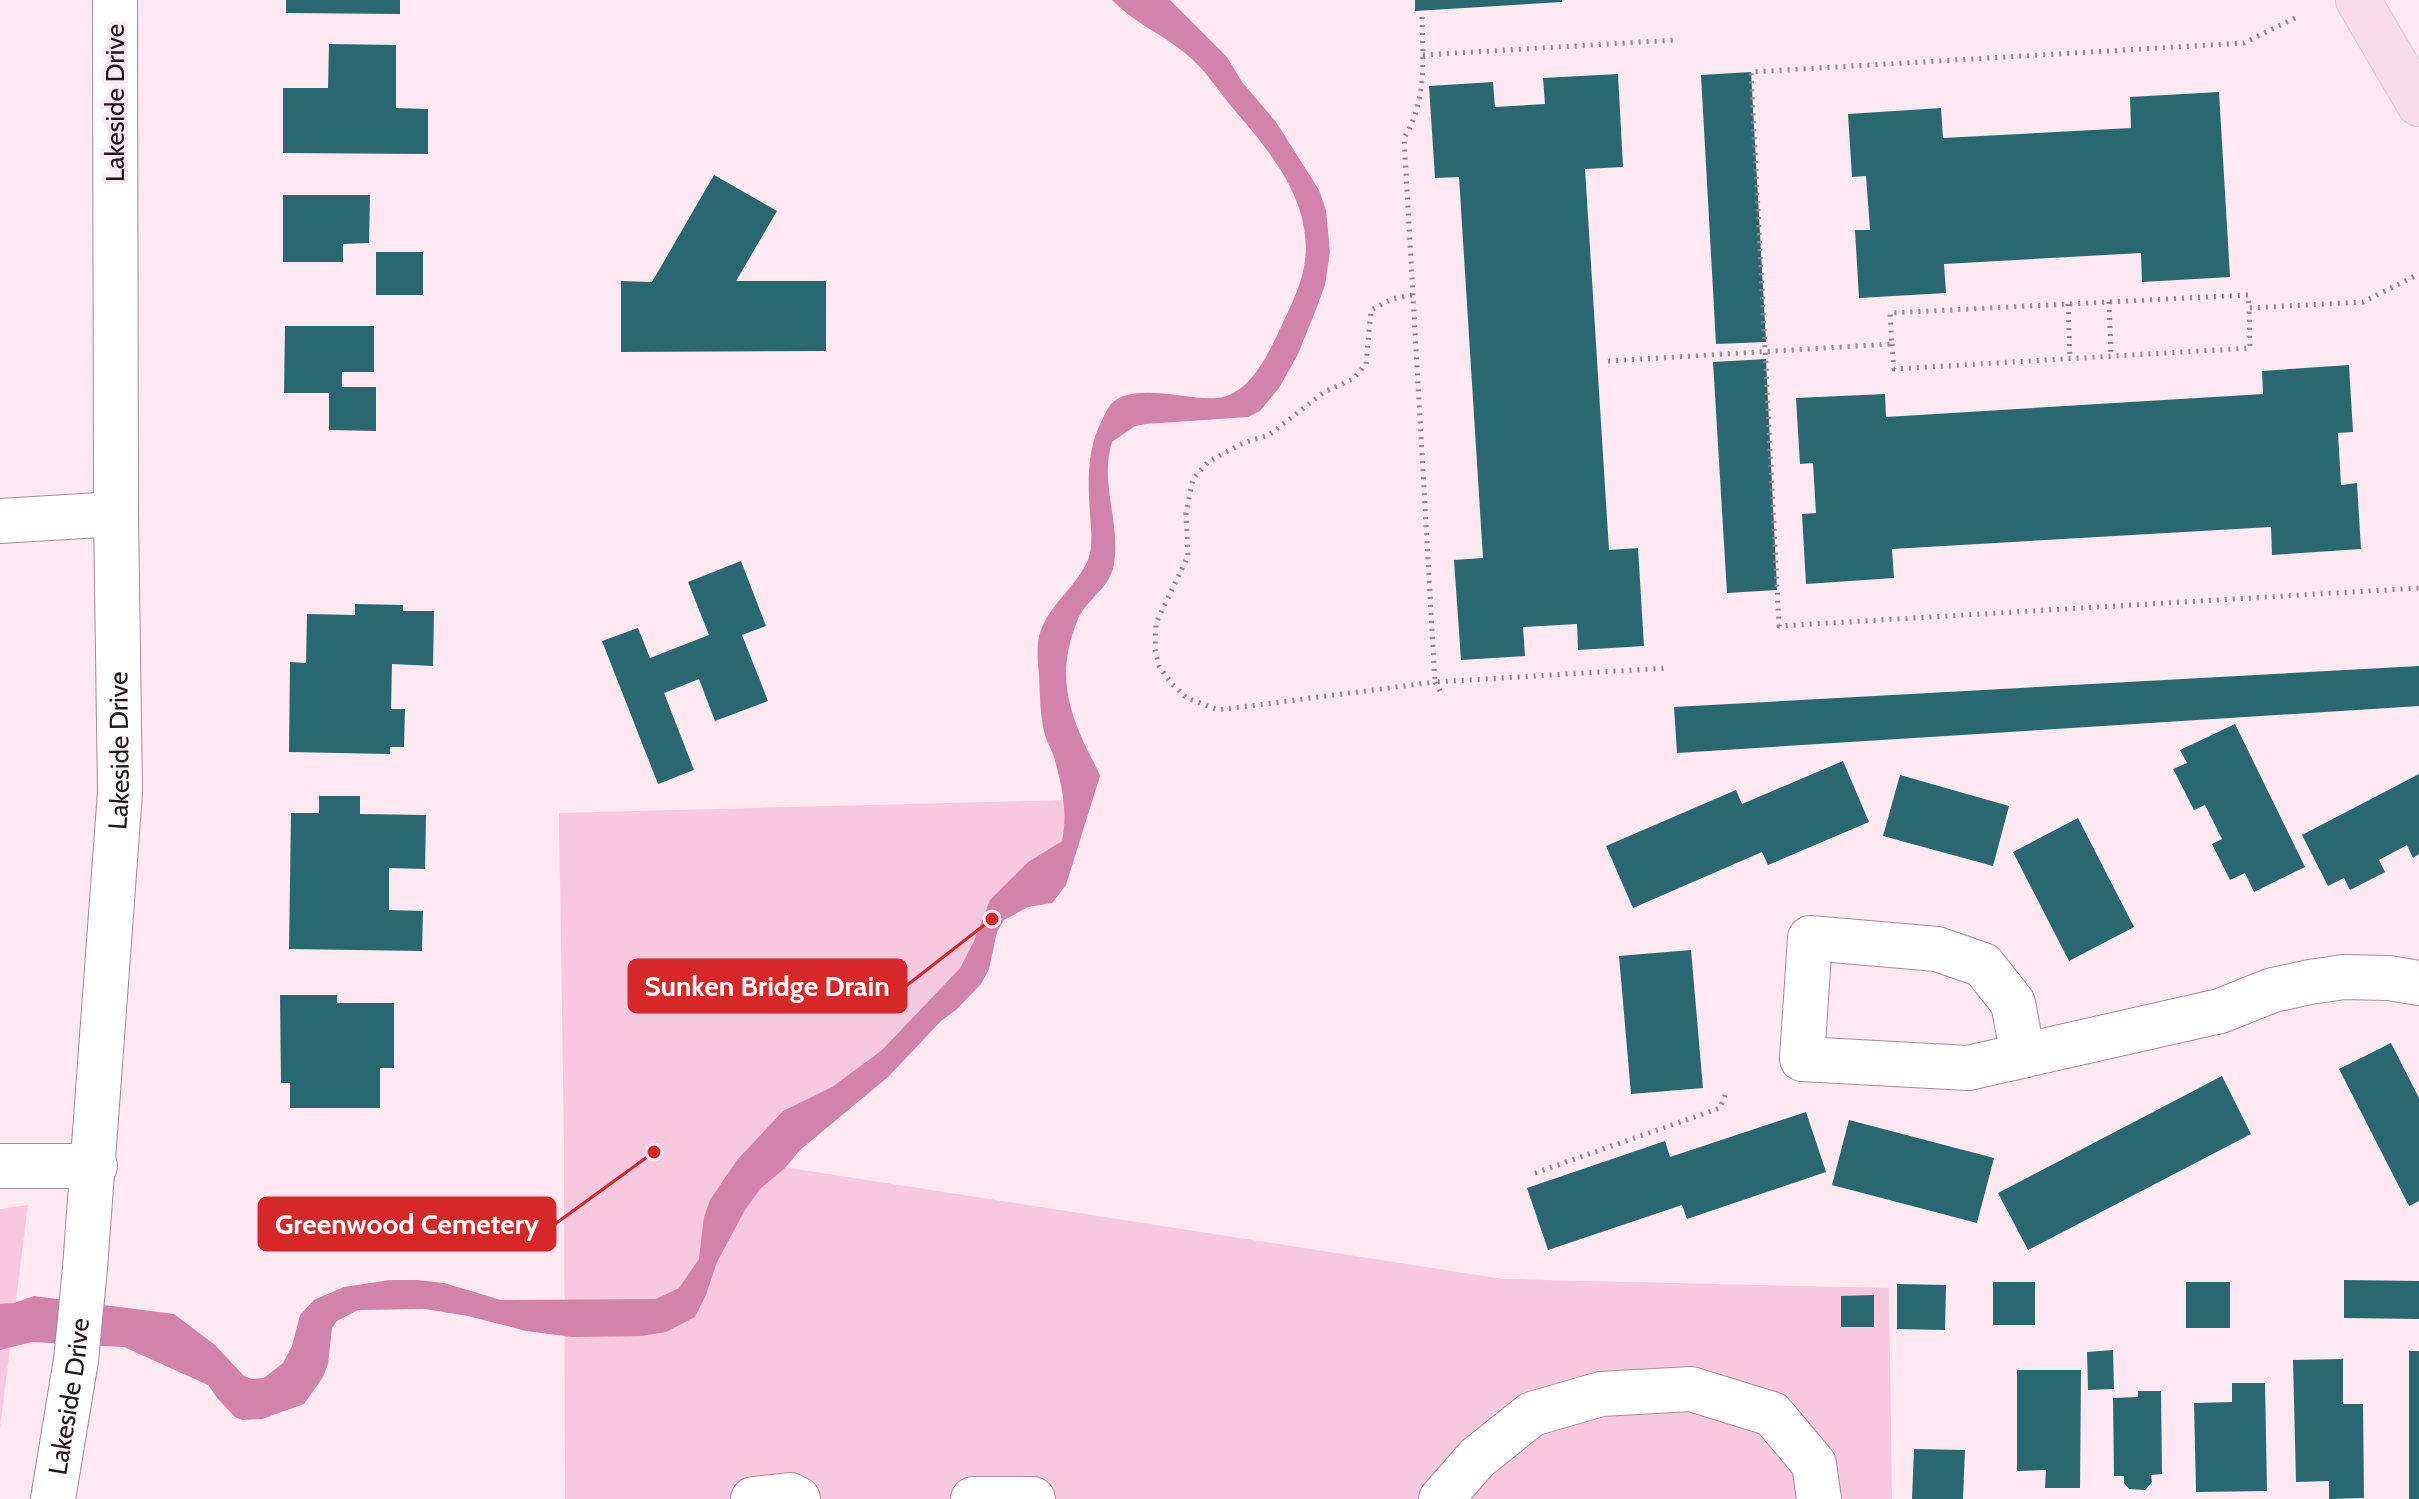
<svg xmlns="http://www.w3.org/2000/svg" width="2419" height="1499" font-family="Cabin,sans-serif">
<rect width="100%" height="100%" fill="#fee8f1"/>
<path fill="#f8c9de" d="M1064,800L1066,824L1062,841L1028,862L1016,874L983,915L974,941L960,968L882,1050L832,1087L783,1111L738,1160L1503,1279L1889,1288L1892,1499H565L564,1145L559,813Z
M28,1205L0,1428V1209Z"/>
<path fill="#d283a9" d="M1112,0H1170L1227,57L1242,82L1276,122L1319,190L1326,210L1330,252L1325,285L1315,312L1298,354L1279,388L1260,411L1248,417L1146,424L1135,426L1112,442C1099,483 1121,523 1114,564C1110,589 1087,598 1078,619C1059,665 1064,699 1084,743C1089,754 1096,765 1100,776L1066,885L1052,903L1028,907L1004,920L997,932L989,969L981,984L957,1009L941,1021L888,1077L800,1150L785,1168L760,1189L745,1210L717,1262L706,1295L695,1317L666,1332L642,1336L572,1337L526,1331L468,1316L425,1309L358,1310L337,1321L332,1328L328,1364L323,1377L304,1404L262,1419L242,1420L235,1417L218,1399L208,1385L124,1347L32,1342L0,1350V1304L14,1303L34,1296L174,1314L215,1345L244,1376L252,1379L264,1378L283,1363L292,1346L300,1315L314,1300L344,1287L390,1280H417L444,1283L501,1300L656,1299L679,1288L699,1259L704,1217L710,1200L737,1160L783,1111L832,1087L882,1050L960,968L974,941L990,900L1028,862L1062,841C1068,813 1062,785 1054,757C1052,750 1047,743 1045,735C1040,717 1040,694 1039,675C1038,663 1036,644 1040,633C1049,604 1079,585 1089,557C1093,544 1091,528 1090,515C1088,487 1087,457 1097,431C1101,422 1105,412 1111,404C1134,381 1189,401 1217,398C1250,395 1268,354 1280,329C1289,309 1300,289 1304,267C1315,206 1273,155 1236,112C1219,92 1206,70 1185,53C1162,34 1133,22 1112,0Z"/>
<path fill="#296871" d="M286,0H400V14L286,13Z
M1415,0H1562V2L1415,11Z
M329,44L396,45V108L428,109V154L283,153V88H328Z
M1751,72L1766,342L1716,344L1701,75Z
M1618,74L1623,167L1585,169L1609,550L1638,548L1644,646L1578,650L1577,624L1523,627L1525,656L1461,660L1454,560L1483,558L1459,177L1435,178L1429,86L1493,82L1495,107L1545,104L1543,78Z
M2219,92L2230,277L2142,282L2141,253L1944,264L1946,293L1859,298L1855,230H1870L1866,176L1852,177L1848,114L1941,108L1943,138L2131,128L2130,97Z
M714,175L777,211L736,281H826V351L621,352V281L652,282Z
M283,195H370L369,243L343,244V262H283Z
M376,252H423V295H376Z
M285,326H374V372H342V387H376V431L329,430V393H284Z
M1766,359L1777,590L1727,593L1713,362Z
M2349,365L2353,432L2338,433L2341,485L2357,483L2361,549L2272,555L2271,527L1892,549L1894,578L1806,584L1802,514L1816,513L1813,463L1800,464L1796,398L1885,394L1886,417L2263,394L2262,371Z
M741,561L766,626L742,635L768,701L715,721L699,679L664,693L694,770L658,784L602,641L638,628L650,658L709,635L688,582Z
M355,604L403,605V611H434L433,666L392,664L391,709H405L404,747H390V754L289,752L290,662L306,663L307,614L355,615Z
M2419,666V706L1677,753L1674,707Z
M2235,724L2305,867L2254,892L2245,873L2230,880L2212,844L2222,839L2205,805L2194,810L2173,769L2187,763L2180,750Z
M1843,761L1869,822L1768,865L1762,852L1633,908L1606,846L1736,790L1742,804Z
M2419,774V854L2413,858L2407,845L2379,860L2385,872L2350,890L2344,878L2328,886L2302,835Z
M1900,775L2009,806L1993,866L1883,836Z
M319,796H360V814L426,815L425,869L389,868V910L423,911L422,951L289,949L291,813H319Z
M2078,818L2134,927L2069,961L2013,852Z
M1691,950L1703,1088L1631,1094L1619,956Z
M280,995H337V1003H394V1068H380V1108H290V1083H281Z
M2391,1043L2419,1098V1201L2409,1206L2339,1069Z
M2222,1076L2251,1134L2028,1250L1998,1193Z
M1806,1112L1826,1172L1687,1219L1682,1205L1548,1250L1527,1188L1665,1141L1670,1157Z
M1849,1120L1994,1158L1977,1223L1832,1185Z
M2344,1280L2419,1281V1319L2344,1318Z
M1993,1282H2035V1325H1993Z
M2186,1282H2230V1328H2186Z
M1897,1284L1946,1285L1945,1330L1897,1329Z
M1874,1295V1327H1841V1296Z
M2113,1350L2114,1389L2088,1390L2087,1352Z
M2409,1351H2419V1499H2409Z
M2343,1359V1404H2363L2364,1498L2329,1499V1481L2296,1482L2293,1360Z
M2017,1370H2081L2080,1488H2045L2046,1470L2017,1471Z
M2232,1383H2265L2267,1491L2196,1492L2194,1403L2232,1402Z
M2138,1391H2161L2162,1474L2151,1475L2152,1482L2145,1490L2129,1489L2124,1483V1476H2114L2113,1398L2138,1397Z
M1914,1449L1965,1450L1963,1499H1912Z"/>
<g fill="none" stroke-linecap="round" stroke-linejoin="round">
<g stroke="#ab8998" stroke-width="46">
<g id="minor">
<path d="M0,521L116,514"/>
<path d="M2023,1056L2013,1003L1983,965L1937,949L1810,938L1802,1059L1968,1068L2220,1011L2273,990L2310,982L2344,977L2389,978L2419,983"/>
<path d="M0,1166H95"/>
<path id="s1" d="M53,1499L76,1360L85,1268L120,792L116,514L115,0"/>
<path d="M753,1499L790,1495L798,1499"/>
<path d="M973,1499H1033"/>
<path d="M1441,1499L1477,1458L1532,1414L1601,1394L1691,1389L1772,1414L1814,1464L1819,1499"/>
</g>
</g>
<g stroke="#d3d0d1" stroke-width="46">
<path id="major" d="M2358,0L2419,104"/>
</g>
<path stroke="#98878e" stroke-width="5" stroke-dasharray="2 6" stroke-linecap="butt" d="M1422,17C1423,59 1427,101 1404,138L1435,682L1667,668
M2295,18L2244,43L1751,72L1779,626L2419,588
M1423,55L1676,40
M1412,295L1392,299L1371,310L1366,364L1353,379L1324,392L1269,435L1243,443L1208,462L1193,479L1186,513L1188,556L1156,623L1155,649L1159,666L1171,683L1187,698L1218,710L1435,682L1443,696
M2109,302L2111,356
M2068,304L2070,358
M1892,344L1894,369L2250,348L2249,308
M1608,361L1892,344L1890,313L2248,295L2249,308L2363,302L2417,275
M1535,1173L1720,1108L1726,1093"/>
<use href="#minor" stroke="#fff" stroke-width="44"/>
<use href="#major" stroke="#f7dce8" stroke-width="44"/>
</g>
<g text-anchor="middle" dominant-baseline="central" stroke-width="8" stroke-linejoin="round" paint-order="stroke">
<g font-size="26" fill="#22151b" stroke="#fee8f1">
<text transform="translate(115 103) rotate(-90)">Lakeside Drive</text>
<text stroke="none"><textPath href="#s1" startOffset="752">Lakeside Drive</textPath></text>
<text stroke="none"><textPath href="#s1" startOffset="104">Lakeside Drive</textPath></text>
</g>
</g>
<path fill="none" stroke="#d62828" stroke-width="3" d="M992 919L906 986M654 1152L555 1224"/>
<g fill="#d62828" stroke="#fee8f1" stroke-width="3">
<circle cx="992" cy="919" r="8"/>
<circle cx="654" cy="1152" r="8"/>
</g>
<g fill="#d62828" stroke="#d62828" stroke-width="3">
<rect x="629" y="960" width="277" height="52" rx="8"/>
<rect x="259" y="1198" width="296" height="52" rx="8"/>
</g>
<g font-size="28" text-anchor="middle" font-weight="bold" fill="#fff">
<text x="767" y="996">Sunken Bridge Drain</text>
<text x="407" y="1234">Greenwood Cemetery</text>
</g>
</svg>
